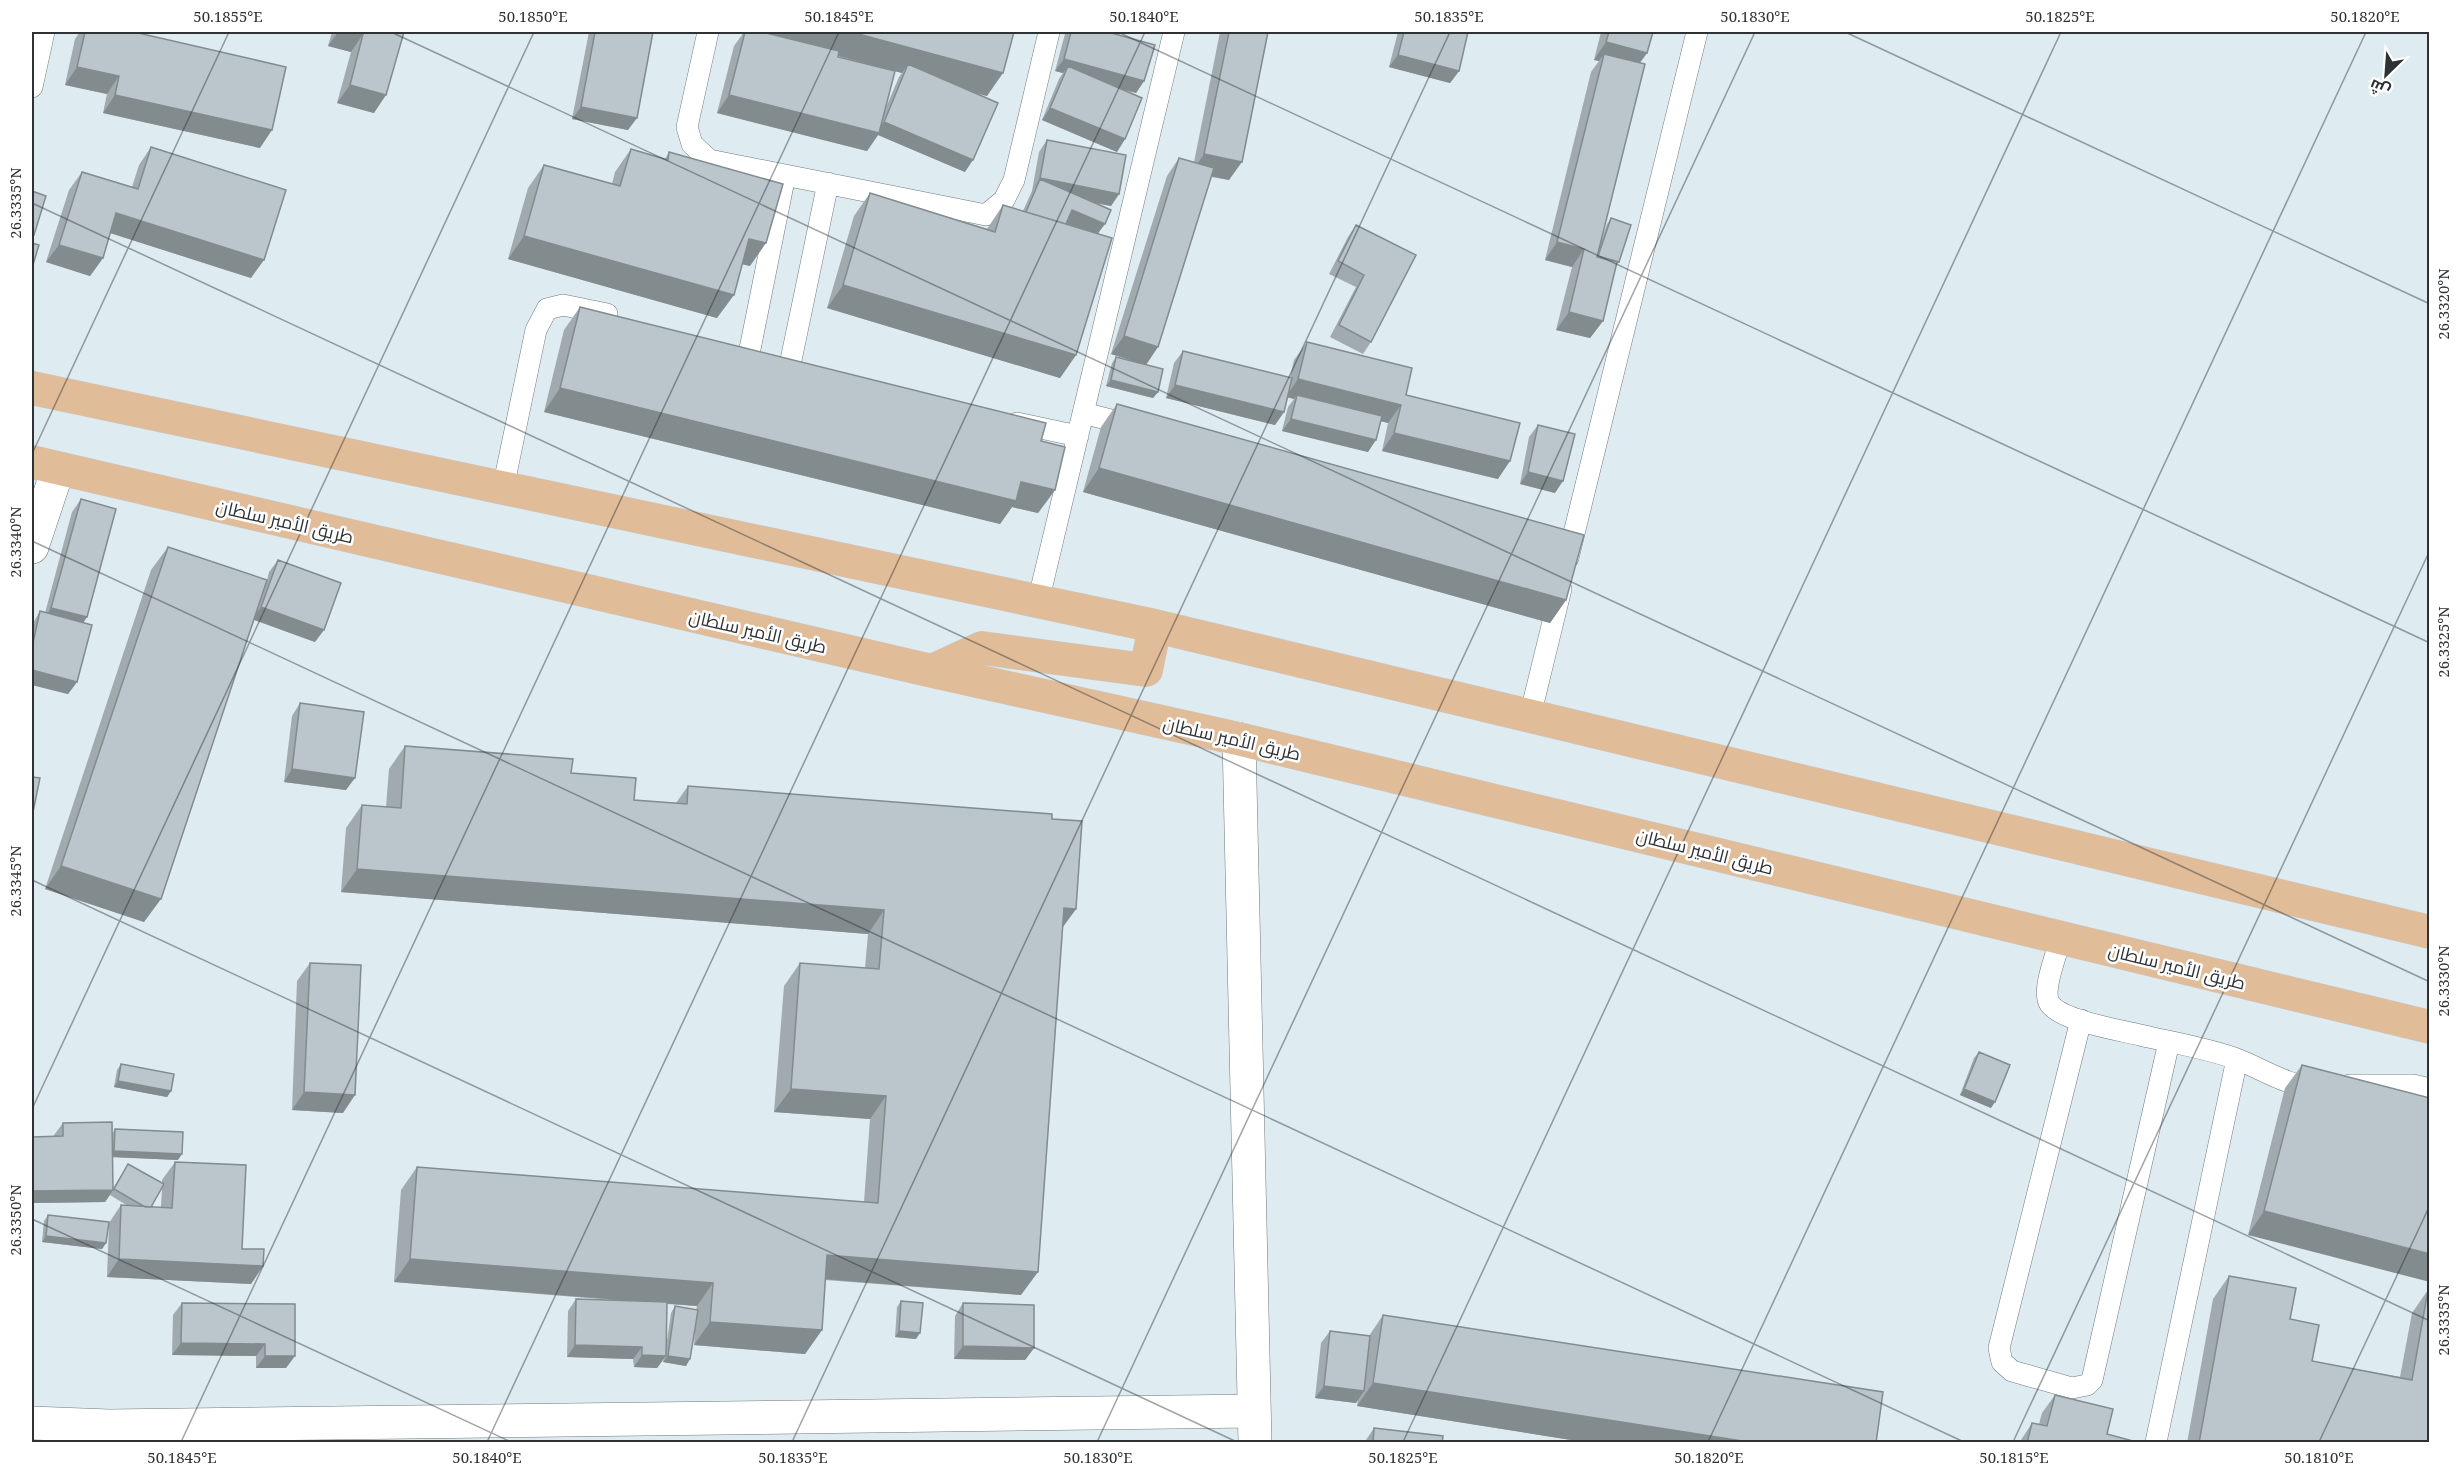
<svg xmlns="http://www.w3.org/2000/svg" width="2461" height="1474" font-family="'Noto Serif',Cairo,serif">
<rect width="100%" height="100%" fill="#deebf0"/>
<g fill="none" stroke-linecap="round" stroke-linejoin="round">
<g stroke="#6f7a7e" stroke-width="22">
<path id="service" d="M708,32L687,127L692,144L709,160L986,215L1004,200L1014,180L1049,32
M32,87L44,32
M750,349L785,175
M791,360L828,183
M1083,413L1134,426
M1017,423L1078,436
M503,488L536,330L547,309L563,305L607,314
M1568,558L1697,32
M1038,602L1174,32
M1530,716L1561,589
M2061,938C2057,953 2041,991 2050,1004C2062,1021 2119,1030 2140,1035C2169,1042 2212,1049 2239,1060C2264,1070 2288,1086 2316,1088
M2081,1020L1999,1348L2002,1362L2012,1371L2072,1388L2087,1385L2092,1380L2169,1042
M2350,1085H2413L2430,1089
M2156,1442L2237,1059"/>
</g>
<g stroke="#6f7a7e" stroke-width="34">
<path id="minor" d="M32,547L58,469
M1239,739L1255,1442
M32,1423L109,1426L1254,1411"/>
</g>
<g stroke="#c9caca" stroke-width="34">
<path id="primary" d="M32,388L1155,626L2430,932
M32,462L932,671L1239,739L2430,1027
M932,671L982,648L1146,670L1155,626"/>
</g>
<use href="#service" stroke="#fff" stroke-width="21"/>
<use href="#minor" stroke="#fff" stroke-width="33"/>
<use href="#primary" stroke="#e0bc98" stroke-width="33"/>
</g>
<path fill="#a0aaaf" fill-rule="evenodd" d="M80,32H134L260,148L103,113L107,94L65,85L75,39Z
M332,32H404L374,113L337,103L351,52L328,46Z
M589,32H653L628,130L572,119Z
M744,32H1014L987,96L971,92L965,172L878,135L867,151L717,113L734,46ZM838,56L902,73L899,77L884,112L838,57Z
M1067,32H1071L1144,81L1136,93L1124,90L1125,139L1117,152L1042,120L1059,79L1063,73L1055,71L1065,34Z
M1220,32H1268L1229,180L1211,177L1146,365L1158,392L1153,398L1106,386L1112,363L1116,357L1139,363L1111,354L1167,176L1179,158L1194,162Z
M1398,32H1468L1459,71L1450,83L1389,67Z
M1601,32H1653L1647,53L1640,63L1600,244L1607,224L1611,218L1619,262L1615,267L1603,321L1590,338L1556,330L1572,267L1545,260L1591,72L1599,61L1594,60Z
M1047,140L1119,194L1111,206L1094,203L1098,234L1076,355L1060,378L827,308L854,216L870,193L987,229L1003,205L1023,211L1032,191L1039,152Z
M151,147L251,278L110,233L103,258L90,276L46,262L69,190L82,172L132,187L139,165Z
M631,149L665,159L669,152L750,266L742,264L717,318L508,259L528,188L544,165L612,184L615,172Z
M1356,225L1416,255L1371,342L1363,354L1330,337L1356,287L1329,274L1348,237Z
M580,307L1041,441L1055,490L1038,513L1012,507L1000,524L544,412L564,330Z
M1307,342L1406,395L1498,479L1382,451L1388,423L1381,421L1368,452L1282,431L1288,407L1294,399L1287,397L1284,412L1275,425L1166,398L1174,363L1183,351L1290,378L1294,360Z
M1117,404L1566,600L1550,623L1083,492L1101,427Z
M1538,425L1555,493L1520,484L1529,437Z
M81,499L87,617L83,623L77,682L68,694L32,685V625L40,611L45,613L72,512Z
M168,547L267,580L269,572L278,560L315,642L254,620L144,922L45,889L151,570Z
M300,703L346,790L284,782L292,716Z
M405,746L571,773L634,800L676,803L688,786L1052,819L1076,909L1063,927L1021,1295L825,1280L822,1330L805,1354L694,1345L695,1328L686,1366L663,1362L664,1358L657,1368L634,1367L633,1359L567,1357L568,1311L576,1299L624,1301L394,1282L401,1190L417,1167L864,1202L870,1119L774,1112L784,986L800,963L865,968L868,934L341,892L346,828L362,805L386,807L389,769ZM667,1304L697,1306L696,1310L675,1306L671,1313L666,1347Z
M310,963L343,1113L292,1110L297,981Z
M1979,1052L1991,1108L1960,1095L1974,1058Z
M121,1064L171,1091L167,1097L114,1087L117,1070Z
M2302,1065L2430,1098L2248,1235L2285,1088Z
M63,1123L112,1134L115,1129L178,1160L113,1157V1188L128,1164L162,1183V1180L175,1162L242,1249L263,1266L251,1284L107,1277L109,1223L121,1205L128,1206L110,1195L105,1202L32,1203V1137L54,1136V1135ZM162,1188L161,1207H151Z
M48,1215L106,1243L102,1249L42,1242L44,1221Z
M2229,1276L2290,1319L2312,1361L2400,1377L2412,1313L2428,1290L2430,1443H2187L2213,1299Z
M901,1301L916,1339L895,1337L897,1307Z
M182,1303L295,1304L286,1368H256V1356L172,1355L173,1315Z
M963,1303L1034,1348L1025,1360L954,1359L955,1316Z
M1383,1315L1876,1443H1590L1357,1406L1358,1399L1356,1403L1315,1398L1321,1343L1330,1331L1369,1336Z
M2055,1395L2107,1434L2140,1443H2019L2032,1423L2039,1424L2042,1413Z
M1374,1428L1442,1443H1366V1440Z"/>
<path fill="#828b8e" d="M338,32H354L363,34L351,52L328,46Z
M749,32H851L1003,73L987,96L904,73L908,64L902,73Z
M1606,42L1647,53L1634,70L1604,54L1599,61L1594,60Z
M1398,55L1459,71L1450,83L1389,67Z
M1064,59L1144,81L1136,93L1065,73L1068,66L1063,73L1055,71Z
M77,67L119,76L107,94L65,85Z
M350,85L386,95L374,113L337,103Z
M115,95L272,130L260,148L103,113Z
M729,95L876,132L884,122L973,160L965,172L878,135L867,151L717,113Z
M581,107L637,118L628,130L572,119Z
M1050,108L1125,139L1117,152L1042,120Z
M1204,154L1242,162L1229,180L1192,172Z
M1040,178L1119,194L1111,206L1035,191L1040,179L1032,191Z
M1072,210L1105,224L1096,236L1064,222Z
M116,213L264,260L251,278L104,231Z
M524,236L734,295L717,318L508,259Z
M749,239L766,243L750,266L733,262Z
M1557,242L1584,249L1572,267L1545,260Z
M59,245L103,258L90,276L46,262Z
M843,285L1076,355L1060,378L827,308Z
M1569,312L1603,321L1590,338L1556,330Z
M1124,336L1158,347L1146,365L1111,354Z
M1298,379L1401,405L1388,423L1296,400L1297,395L1294,399L1286,397Z
M1111,380L1158,392L1153,398L1106,386Z
M1175,385L1284,412L1275,425L1166,398Z
M560,388L1021,482L1055,490L1038,513L1012,507L1000,524L544,412Z
M1291,419L1376,440L1368,452L1282,431Z
M1394,433L1510,461L1498,479L1382,451Z
M1099,468L1566,600L1550,623L1083,492Z
M1528,472L1563,481L1555,493L1520,484Z
M261,607L324,630L315,642L252,619Z
M51,608L87,617L78,630L43,620Z
M32,670L77,682L68,694L32,685Z
M292,769L355,778L346,790L284,782Z
M61,866L161,899L144,922L45,889Z
M357,869L884,910L868,934L341,892Z
M1064,908L1076,909L1059,932Z
M118,1081L171,1091L167,1097L114,1087Z
M791,1089L886,1096L870,1119L774,1112Z
M1964,1089L1995,1102L1991,1108L1960,1095Z
M304,1092L355,1095L343,1113L292,1110Z
M114,1151L182,1154L178,1160L110,1157Z
M113,1190L105,1202L32,1203V1191Z
M2264,1211L2430,1254V1282L2248,1235Z
M46,1236L106,1243L102,1249L42,1242Z
M827,1255L1038,1272L1021,1295L811,1278Z
M119,1259L263,1266L251,1284L107,1277Z
M410,1259L713,1283L697,1306L394,1282Z
M710,1322L822,1330L805,1354L694,1345Z
M899,1331L920,1333L916,1339L895,1337Z
M181,1343L265,1344L256,1356L172,1355Z
M575,1345L642,1347L633,1359L567,1357Z
M963,1346L1034,1348L1025,1360L954,1359Z
M642,1355L666,1356L657,1368L634,1367Z
M265,1356H295L286,1368H256Z
M668,1356L690,1359L686,1366L663,1362Z
M1373,1383L1755,1443H1590L1357,1406Z
M1324,1386L1364,1391L1356,1403L1315,1398Z"/>
<path fill="#bac6cb" stroke="#828b8e" stroke-width="1.5" d="M85,32H134L286,67L272,130L115,95L119,76L77,67Z
M354,32H404L386,95L350,85L363,34Z
M595,32H653L637,118L581,107Z
M745,32H762L839,51L838,57L895,71L879,133L729,95Z
M851,32H1014L1003,73Z
M1071,32H1108L1155,45L1144,81L1064,59Z
M1229,32H1268L1242,162L1204,154Z
M1404,32H1468L1459,71L1398,55Z
M1609,32H1653L1647,53L1606,42Z
M1604,54L1645,64L1597,257L1617,262L1603,321L1569,312L1584,249L1557,242Z
M908,64L998,103L973,160L884,122Z
M1068,66L1142,98L1125,139L1050,108Z
M1047,140L1126,155L1119,194L1040,178Z
M151,147L286,190L264,260L116,213L103,258L59,245L82,172L138,189Z
M631,149L668,160L669,152L783,184L766,243L749,239L734,295L524,236L544,165L620,186Z
M1179,158L1214,168L1158,347L1124,336Z
M1040,179L1111,210L1105,224L1072,210L1066,224L1026,212Z
M32,191L46,196L34,235L32,234Z
M870,193L995,232L1003,205L1112,238L1076,355L843,285Z
M1611,218L1631,225L1619,262L1598,256Z
M1356,225L1416,255L1371,342L1339,325L1364,275L1338,261Z
M32,243L39,245L32,268Z
M580,307L1046,423L1041,441L1065,447L1055,490L1021,482L1016,501L560,388Z
M1307,342L1412,368L1406,395L1520,423L1510,461L1394,433L1401,405L1298,379Z
M1183,351L1292,378L1284,412L1175,385Z
M1116,357L1163,369L1158,392L1111,380Z
M1297,395L1382,416L1376,440L1291,419Z
M1117,404L1584,535L1566,600L1099,468Z
M1538,425L1575,434L1563,481L1528,472Z
M81,499L116,509L87,617L51,608Z
M168,547L267,580L161,899L61,866Z
M278,560L341,583L324,630L261,607Z
M40,611L92,625L77,682L32,670V647Z
M300,703L364,712L355,778L292,769Z
M405,746L573,759L571,773L636,778L634,800L687,804L688,786L1052,814V819L1082,821L1076,909L1064,908L1038,1272L827,1255L822,1330L710,1322L713,1283L410,1259L417,1167L878,1203L886,1096L791,1089L800,963L879,969L884,910L357,869L362,805L401,808Z
M32,777L40,778L32,817Z
M310,963L361,965L355,1095L304,1092Z
M1979,1052L2010,1065L1995,1102L1964,1089Z
M121,1064L174,1074L171,1091L118,1081Z
M2302,1065L2430,1098V1254L2264,1211Z
M112,1122L113,1190L32,1191V1137L63,1136V1123Z
M115,1129L183,1132L182,1154L114,1151Z
M175,1162L246,1165L242,1249H264L263,1266L119,1259L121,1205L172,1208Z
M128,1164L164,1184L151,1207H145L114,1189Z
M48,1215L109,1222L106,1243L46,1236Z
M2229,1276L2296,1288L2290,1319L2319,1325L2312,1361L2412,1380L2428,1290H2430V1443H2199Z
M576,1299L667,1302L666,1356L642,1355V1347L575,1345Z
M901,1301L923,1303L920,1333L899,1331Z
M182,1303L295,1304V1356H265V1344L181,1343Z
M963,1303L1034,1305V1348L963,1346Z
M675,1306L698,1310L690,1359L668,1356Z
M1383,1315L1883,1392L1876,1443H1755L1373,1383Z
M1330,1331L1370,1336L1364,1391L1324,1386Z
M2055,1395L2113,1409L2107,1434L2140,1443H2027L2032,1423L2047,1426Z
M1374,1428L1443,1436L1442,1443H1373Z"/>
<path fill="none" stroke="#2e3235" stroke-width="1.5" stroke-opacity="0.45" d="M391,32L2430,982M1118,32L2430,643M1845,32L2430,304M32,203L2430,1321M32,454L229,32M32,541L1964,1442M32,880L1237,1442M32,1109L534,32M32,1219L511,1442M181,1442L839,32M487,1442L1145,32M792,1442L1450,32M1097,1442L1755,32M1403,1442L2061,32M1708,1442L2366,32M2013,1442L2430,550M2319,1442L2430,1205"/>
<g text-anchor="middle" dominant-baseline="central" stroke-width="5" stroke-linejoin="round" paint-order="stroke">
<g font-size="18" fill="#2e3235" stroke="#fff">
<text transform="translate(285 521) rotate(13)">طريق الأمير سلطان</text>
<text transform="translate(758 631) rotate(13)">طريق الأمير سلطان</text>
<text transform="translate(1232 738) rotate(13)">طريق الأمير سلطان</text>
<text transform="translate(1705 851) rotate(14)">طريق الأمير سلطان</text>
<text transform="translate(2177 966) rotate(14)">طريق الأمير سلطان</text>
</g>
</g>
<rect width="2461" height="1474" fill="none" stroke="#ffffff" stroke-width="66"/>
<g transform="translate(2386 75) rotate(205)" stroke="#ffffff" stroke-width="4.5" paint-order="stroke">
<path d="M0-4.5L10 22L0 15L-10 22Z" fill="#2e3235"/>
<text y="-9" font-size="16" font-weight="bold" text-anchor="middle" fill="#2e3235">ش</text>
</g>
<rect x="33" y="33" width="2395" height="1408" fill="none" stroke="#2e3235" stroke-width="2"/>
<g font-size="15" text-anchor="middle" fill="#2e3235">
<text x="228" y="22">50.1855°E</text>
<text x="533" y="22">50.1850°E</text>
<text x="839" y="22">50.1845°E</text>
<text x="1144" y="22">50.1840°E</text>
<text x="1449" y="22">50.1835°E</text>
<text x="1755" y="22">50.1830°E</text>
<text x="2060" y="22">50.1825°E</text>
<text x="2365" y="22">50.1820°E</text>
<text transform="translate(16 203) rotate(-90)" y="5">26.3335°N</text>
<text transform="translate(2444 304) rotate(-90)" y="5">26.3320°N</text>
<text transform="translate(16 542) rotate(-90)" y="5">26.3340°N</text>
<text transform="translate(2444 642) rotate(-90)" y="5">26.3325°N</text>
<text transform="translate(16 881) rotate(-90)" y="5">26.3345°N</text>
<text transform="translate(2444 981) rotate(-90)" y="5">26.3330°N</text>
<text transform="translate(16 1220) rotate(-90)" y="5">26.3350°N</text>
<text transform="translate(2444 1320) rotate(-90)" y="5">26.3335°N</text>
<text x="182" y="1463">50.1845°E</text>
<text x="487" y="1463">50.1840°E</text>
<text x="793" y="1463">50.1835°E</text>
<text x="1098" y="1463">50.1830°E</text>
<text x="1403" y="1463">50.1825°E</text>
<text x="1709" y="1463">50.1820°E</text>
<text x="2014" y="1463">50.1815°E</text>
<text x="2319" y="1463">50.1810°E</text>
</g>
</svg>
